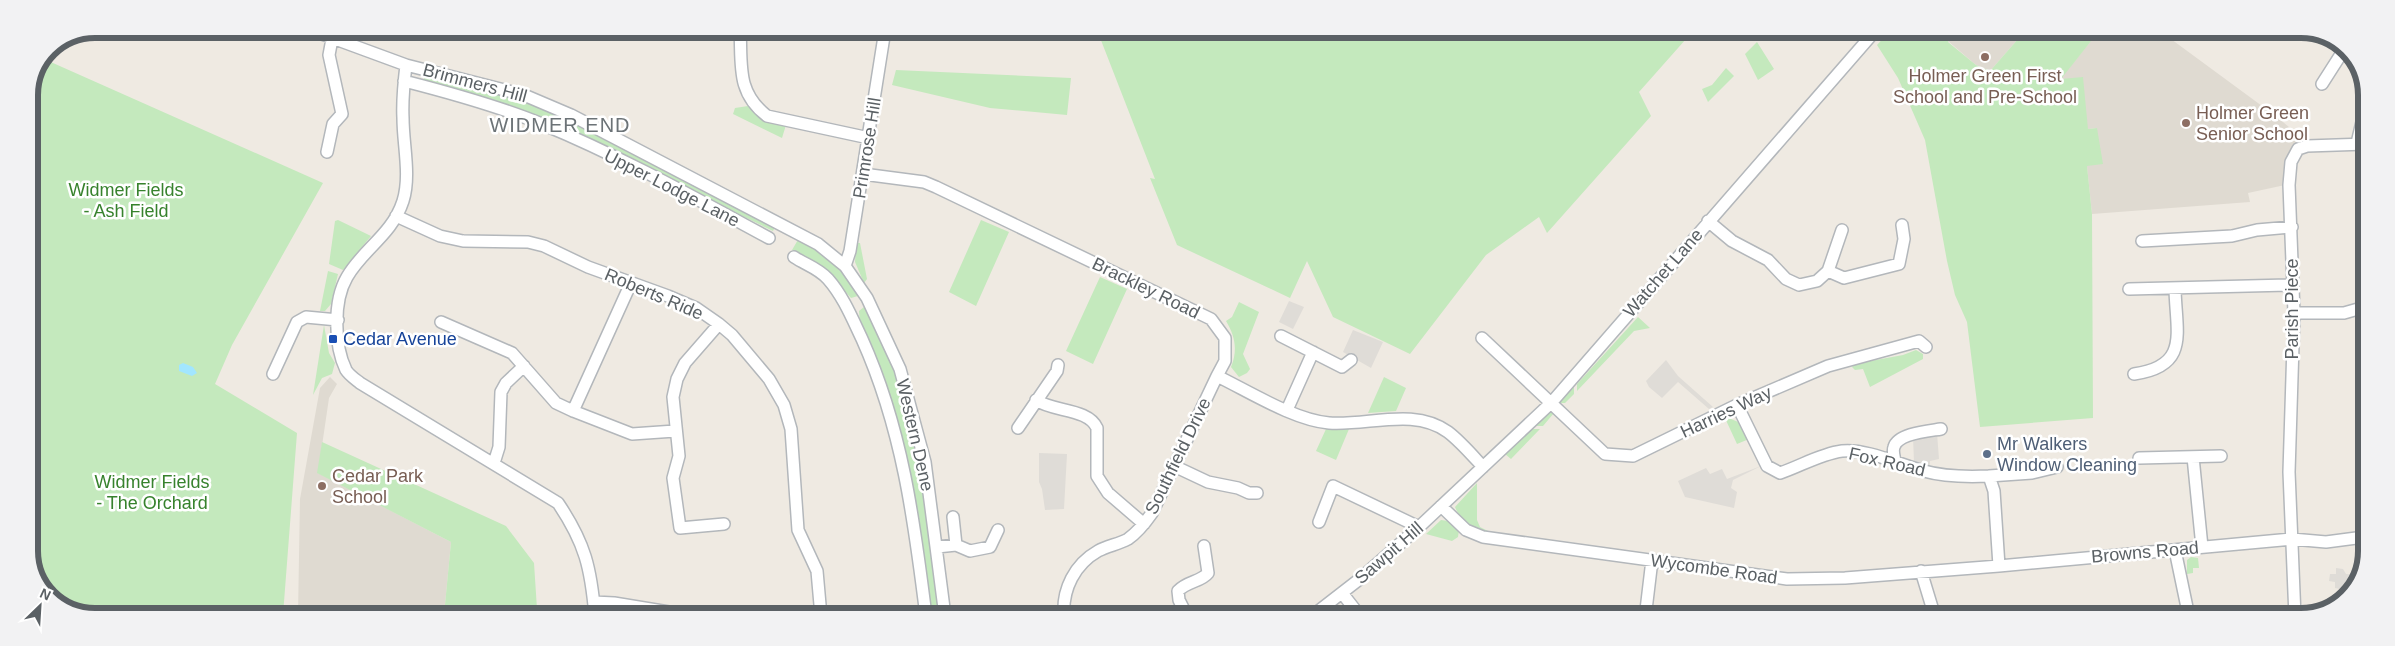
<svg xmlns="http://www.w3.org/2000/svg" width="2395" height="646" font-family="Helvetica,sans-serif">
<rect width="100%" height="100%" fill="#efeae2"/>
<path fill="#dfdcd7" d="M1289,301L1304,307L1293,329L1279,322Z
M1353,330L1383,342L1371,368L1343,352Z
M1666,360L1678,376L1713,407L1709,409L1678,382L1662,398L1649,387L1646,381Z
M1937,433L1939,459L1930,461V465L1914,462L1913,437Z
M1039,453L1067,454L1064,509L1045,510L1042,489L1039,482Z
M1761,466L1733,480L1731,488L1737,492L1734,508L1685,497L1678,481L1706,468L1710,474L1722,469L1727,479Z
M2336,568L2343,569L2346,574L2358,575L2349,591L2335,588V582L2329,581L2330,574H2336Z"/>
<path fill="#dfdad1" d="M1944,31H2025L1990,71L1976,65L1948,41L1951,37Z
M2099,31H2160L2277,117L2303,139L2297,141L2288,155V177L2285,185L2248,193L2250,202L2092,214L2087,166L2097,128L2088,129L2060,79Z
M330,377L337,384L329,398L318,473L451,542L444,615H298L300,499L320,388Z"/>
<path fill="#c4e9bd" d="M1097,30H1694L1639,92L1651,116L1547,233L1539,217L1486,255L1410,354L1333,317L1307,261L1290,298L1177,245L1150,178L1155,179Z
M1890,31H1944L1951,37L1948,42L1976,65L1990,71L2025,31H2099L2061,79L2083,77L2088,129L2097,128L2103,164L2087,166L2092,214L2093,418L1980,427L1967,322L1955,295L1947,261L1925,140L1898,78L1877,45Z
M1757,42L1774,69L1758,80L1745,54Z
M44,59L323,183L232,345L215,384L297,433L283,615H78L45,595L29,556V94Z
M1726,68L1734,76L1708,102L1702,89L1712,85Z
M896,70L1071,78L1067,115L990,108L892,85Z
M426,72L547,106L775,227L773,231L654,173L423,82Z
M748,106L758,115L786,125L782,138L733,114L735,108Z
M338,220L371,236L343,270L329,264L335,221Z
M981,220L1009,232L976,306L949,292Z
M799,238C825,253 842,270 859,294L858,296L851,298L825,269L792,250Z
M856,243H860L867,279L864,283L855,262Z
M328,271L338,274L331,304L325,311H320Z
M1100,277L1127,289L1093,364L1066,351Z
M1239,302L1259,312L1243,354L1250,369L1247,373L1239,377L1231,367C1238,350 1235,336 1226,321L1232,317Z
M864,307L867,308L884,344L901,388L921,457L941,616H928C922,562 918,506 905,453C895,408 876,366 860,323L859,311Z
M1638,317L1650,328L1634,331L1577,391V384Z
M324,325L329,353L335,363L332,374L322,378L313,395Z
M1916,350L1923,354V359L1870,387L1863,369L1855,370L1852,367L1854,364L1903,355Z
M1384,377L1406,388L1396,411L1368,413Z
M1574,387V394L1565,403H1560L1559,402Z
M1551,409L1554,413L1543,426H1533Z
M1724,416L1743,424L1749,439L1737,444Z
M1326,429H1349L1336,460L1316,451Z
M1531,429H1540L1511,459L1505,454Z
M322,442L506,526L534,563L537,609L587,608L588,614L444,615L451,542L317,473Z
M1477,483V520L1480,527L1494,534C1477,531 1462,524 1455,507Z
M1441,520L1448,521L1459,530L1458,537L1452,541L1426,534Z
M2191,557L2198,558L2199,568H2193V573L2187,574V560Z
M614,606L667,616H615Z"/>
<path fill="#a2e6ff" d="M183,363L193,367L197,373L192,376L179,371V365Z"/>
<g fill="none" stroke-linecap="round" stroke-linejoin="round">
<g stroke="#b3b7bb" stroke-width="14">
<path id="minor" d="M308,29L406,65L524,95L571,115L818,244L845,266L867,298L900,369L925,462L945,616
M740,29C742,65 736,92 767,116L869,138
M406,65C404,82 402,100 403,118C403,145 411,175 403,201C392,235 363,249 347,277C333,301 334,345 346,370C349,375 355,379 360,383L558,503C585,543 591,568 595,616
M404,81C451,93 498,106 542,124C620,156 695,198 769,238
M2322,84L2345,48
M2357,143L2366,105
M327,152L333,124L342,114L329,55L332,39
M863,174L924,182L936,187L1211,319L1225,338V361L1217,376C1250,392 1294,420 1329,423C1368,426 1414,407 1448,432C1461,442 1472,455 1483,467
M396,216L440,236L463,241L528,242L544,246L588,267L668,296L696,308L719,324L732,335L769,379L784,405L791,429L798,530L817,571L821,616
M1708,221L1732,241L1768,260L1786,279L1799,285L1817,281L1828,271L1844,278L1899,264L1904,239L1902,225
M2142,241L2232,236L2257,230L2292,227
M794,257C806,265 818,268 828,279C843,296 852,318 862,339C902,428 914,519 926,616
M845,266L850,251L885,30
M1828,271L1842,230
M2129,289L2292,285
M2294,313H2344L2365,307
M441,322L512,353L556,403L573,411L632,434L675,431
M719,324L685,363L677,379L673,397L679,456L673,478L680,528L724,524
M1281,336L1342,367L1351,360
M1482,338L1605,454L1633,456L1737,405L1828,366L1919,341L1926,347
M273,374L297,322L306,317L338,320
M2134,374C2190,366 2176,333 2175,289
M1036,400C1053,412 1088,408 1097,428V476L1108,493L1144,524
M1737,405L1767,466L1780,473C1801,466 1820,454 1842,451C1865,448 1901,465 1924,471C1945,477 1967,477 1989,476L1994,491L1999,566
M1287,410L1313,352
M573,411L631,283
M1018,428L1057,371L1058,365
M2193,457L2202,547
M2139,458L2221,456
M494,463L499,447L501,392L506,383L524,366
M1895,463C1895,458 1892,452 1894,447C1898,433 1929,431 1941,429
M1174,466L1208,482L1238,488L1249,493H1257
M1989,476L2032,473L2057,467
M1441,506L1466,530L1483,537L1787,579L1845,578L1999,566L2292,539L2326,542L2364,537
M953,517L956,545
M1319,522L1333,486L1419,527
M937,547L956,545L970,551L990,547L998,530
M2175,550L2189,617
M1921,571L1935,617
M1342,593L1360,616
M594,602L614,603L693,616
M1064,616C1062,589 1075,564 1098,551C1107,546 1119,544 1128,539C1138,532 1145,523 1152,513L1217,376
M1187,616L1179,600L1178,591C1187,581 1201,582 1208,573L1204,546
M1312,616L1361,578L1419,527L1552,402L1876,30
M1643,617L1646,610L1652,560
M2295,617L2289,472L2294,313L2289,185L2291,162L2298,149L2307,146L2366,144"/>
</g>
<use href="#minor" stroke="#fff" stroke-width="11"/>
</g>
<g fill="#8d6e63" stroke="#fff" stroke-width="2">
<circle cx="1985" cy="57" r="5"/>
<circle cx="2186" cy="123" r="5"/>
<circle cx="322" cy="486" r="5"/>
</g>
<rect fill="#1a4fb4" stroke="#fff" stroke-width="2" x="328" y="334" width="10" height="10" rx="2.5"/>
<circle fill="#5c6f8a" stroke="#fff" stroke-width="2" cx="1987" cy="454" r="5"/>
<g text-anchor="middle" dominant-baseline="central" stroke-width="5" stroke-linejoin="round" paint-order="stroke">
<g font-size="18" fill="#785e54" stroke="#fff" text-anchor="start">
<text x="1985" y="76" text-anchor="middle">Holmer Green First<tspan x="1985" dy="21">School and Pre-School</tspan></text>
<text x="2196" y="113">Holmer Green<tspan x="2196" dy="21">Senior School</tspan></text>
<text x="332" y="476">Cedar Park<tspan x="332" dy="21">School</tspan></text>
</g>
<g font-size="18" fill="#5b6165" stroke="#fff">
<text transform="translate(475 83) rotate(15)">Brimmers Hill</text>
<text transform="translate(867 148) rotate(-81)">Primrose Hill</text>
<text transform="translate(672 188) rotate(27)">Upper Lodge Lane</text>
<text transform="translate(1663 273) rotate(-49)">Watchet Lane</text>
<text transform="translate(1146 288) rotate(26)">Brackley Road</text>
<text transform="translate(654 294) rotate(23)">Roberts Ride</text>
<text transform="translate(2292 309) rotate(-90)">Parish Piece</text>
<text transform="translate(1726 412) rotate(-25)">Harries Way</text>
<text transform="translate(915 435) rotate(77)">Western Dene</text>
<text transform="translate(1178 456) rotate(-64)">Southfield Drive</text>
<text transform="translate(1887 462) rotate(13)">Fox Road</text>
<text transform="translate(2145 552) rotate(-5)">Browns Road</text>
<text transform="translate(1389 553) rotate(-41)">Sawpit Hill</text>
<text transform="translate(1714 569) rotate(8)">Wycombe Road</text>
</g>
<g font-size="18" fill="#37822d" stroke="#fff">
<text x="126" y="190">Widmer Fields<tspan x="126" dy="21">- Ash Field</tspan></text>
<text x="152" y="482">Widmer Fields<tspan x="152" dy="21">- The Orchard</tspan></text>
</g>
<g font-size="18" fill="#164399" stroke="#fff" text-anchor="start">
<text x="343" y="339">Cedar Avenue</text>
</g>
<g font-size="18" fill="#4e5e75" stroke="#fff" text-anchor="start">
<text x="1997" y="444">Mr Walkers<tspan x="1997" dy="21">Window Cleaning</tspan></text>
</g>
<g font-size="20" letter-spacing="1" fill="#6c7377" stroke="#fff">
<text x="560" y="125">WIDMER END</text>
</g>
</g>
<path d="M0 0H2395V646H0ZM95 38H2301A57 57 0 0 1 2358 95V551A57 57 0 0 1 2301 608H95A57 57 0 0 1 38 551V95A57 57 0 0 1 95 38Z" fill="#f2f2f3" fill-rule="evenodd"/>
<path fill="none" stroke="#5b6165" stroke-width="6" d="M95 38H2301A57 57 0 0 1 2358 95V551A57 57 0 0 1 2301 608H95A57 57 0 0 1 38 551V95A57 57 0 0 1 95 38Z"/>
<g transform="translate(40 606) rotate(25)" stroke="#ffffff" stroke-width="4" paint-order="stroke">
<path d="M0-4L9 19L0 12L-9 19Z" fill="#5b6165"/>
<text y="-8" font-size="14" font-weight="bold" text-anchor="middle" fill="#5b6165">N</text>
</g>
</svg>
